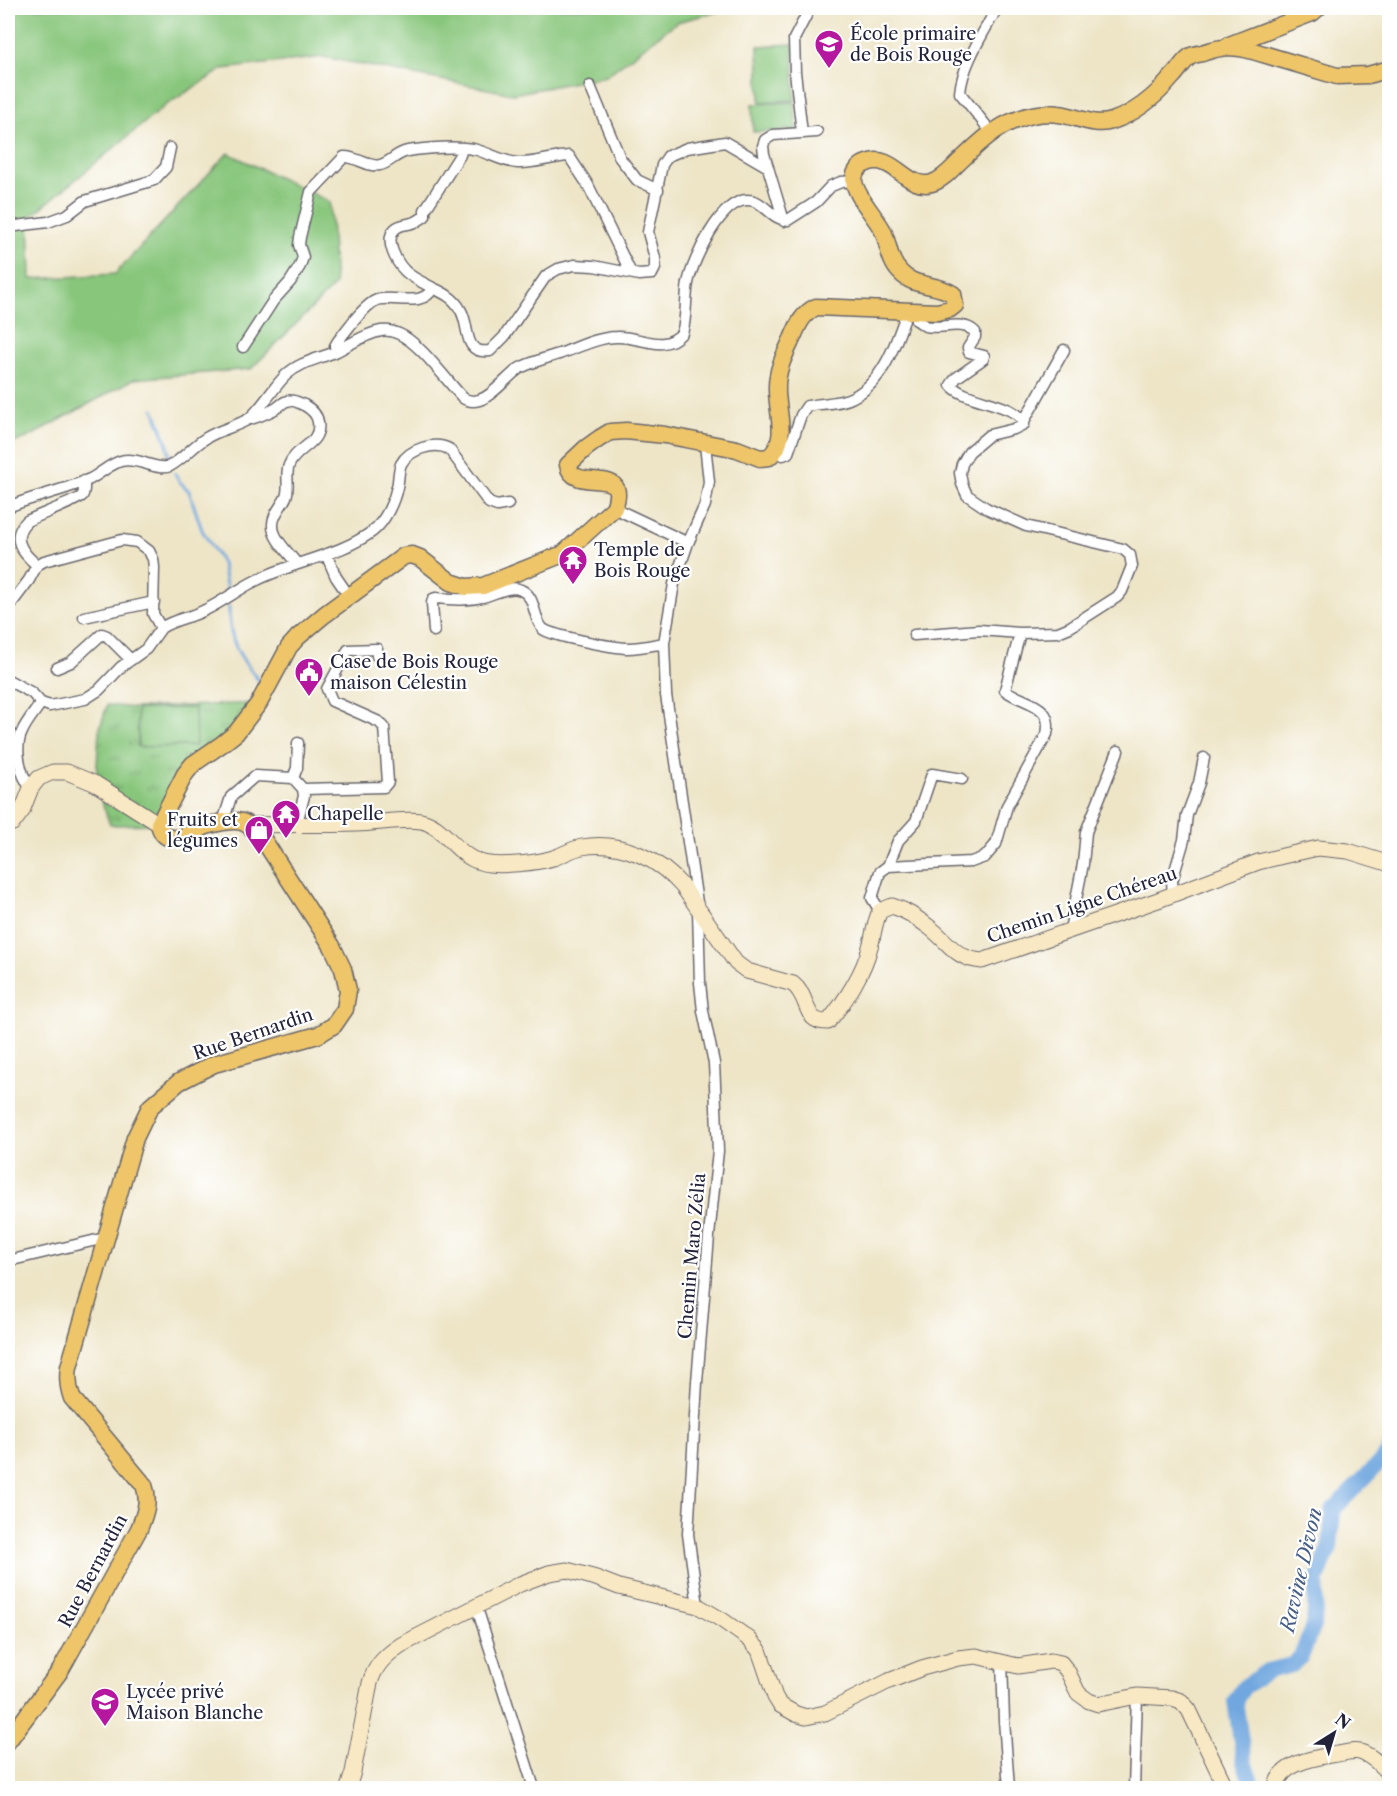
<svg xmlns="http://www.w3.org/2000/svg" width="1397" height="1796" font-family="'Libre Caslon Text',serif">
<defs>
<pattern id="park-tufts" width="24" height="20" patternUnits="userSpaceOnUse" patternTransform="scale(1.5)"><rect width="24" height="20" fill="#88c67c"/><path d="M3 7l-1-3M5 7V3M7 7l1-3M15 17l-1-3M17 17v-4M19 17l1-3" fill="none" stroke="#6fa067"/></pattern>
</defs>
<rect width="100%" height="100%" fill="#fff"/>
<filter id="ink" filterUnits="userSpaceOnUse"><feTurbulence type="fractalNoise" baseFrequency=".0167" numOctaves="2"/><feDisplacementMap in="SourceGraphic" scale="12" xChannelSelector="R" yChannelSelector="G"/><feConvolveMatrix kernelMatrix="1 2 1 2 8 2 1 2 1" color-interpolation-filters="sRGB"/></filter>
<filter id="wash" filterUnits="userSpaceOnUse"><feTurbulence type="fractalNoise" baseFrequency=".008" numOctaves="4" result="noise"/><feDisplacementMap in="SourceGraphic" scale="24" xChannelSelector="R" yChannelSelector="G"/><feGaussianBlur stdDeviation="1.35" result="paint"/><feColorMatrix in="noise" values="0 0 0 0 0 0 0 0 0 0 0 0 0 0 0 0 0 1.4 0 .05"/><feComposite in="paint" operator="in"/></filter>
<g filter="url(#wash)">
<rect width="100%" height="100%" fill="#eee5c7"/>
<path fill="#88c67c" stroke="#55745c" stroke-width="1.5" d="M8,8H732L677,22L606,76L513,94L323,57L223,69L166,105L29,218L31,279L115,274L228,153L330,202L335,285L251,369L134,379L29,437L8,445Z
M793,44L795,100L760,102L758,46Z
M795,102L796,130L753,132L752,104Z
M195,707L196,746L138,747L137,709Z"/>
<path fill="url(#park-tufts)" stroke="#55745c" stroke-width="1.5" fill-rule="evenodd" d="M259,703L193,764L159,824L110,825L96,784L99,731L107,705L134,708ZM195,708L196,746L138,747L137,709Z"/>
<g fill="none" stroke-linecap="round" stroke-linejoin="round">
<path stroke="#71a7df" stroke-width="3" d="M154,409L167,443L170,459
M175,473L179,481L189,491L202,530L222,563L227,590
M229,606C228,641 239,657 261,683"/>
<path stroke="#71a7df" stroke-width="16" d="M1253,1788L1244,1761L1235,1701L1244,1687L1267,1671L1292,1665L1301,1657L1314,1623L1317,1579L1330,1548L1333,1510L1386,1456L1390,1449"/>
</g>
</g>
<g filter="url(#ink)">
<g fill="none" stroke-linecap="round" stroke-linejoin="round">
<g stroke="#69666c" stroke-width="13">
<path id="street" d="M590,86L620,158L637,180L658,190
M802,133L795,72L794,39L810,8
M992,133L960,93C962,65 984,32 997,8
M784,221L764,154L763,146L765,140L773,135L817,132
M8,227L48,222L67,215L85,201L154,180L166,167L170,148
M433,288C424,283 412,278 405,271C396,262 384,240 395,229C400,224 406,225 412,223C417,222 421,219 425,216V210L460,155L462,148
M243,347L273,301L290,282L300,266L303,257L299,245L300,237L311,192L344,157C356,156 368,168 380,165C390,163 396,153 408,151C426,148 456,146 473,149C488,152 502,162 518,163C533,164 553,157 569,156L588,185L631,273
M336,351L335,346L338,341C346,331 365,304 377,300C395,295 423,308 433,288C444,293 454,298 460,309C471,325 461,355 490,351L504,337L546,276L558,269L574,265L594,266L639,275L652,274L655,268V258L648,232L662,165L668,156L687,148L725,142L768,167
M250,419C259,417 267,413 275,409C279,407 283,402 287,401C293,399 299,403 304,405C311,409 317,414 318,422C322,444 296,447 289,465C285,475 290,487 286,497C282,506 272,515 273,526C273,539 289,553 297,564
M1024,421L1064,350
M775,452L783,455L788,453L801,415L807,406C822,403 840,404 853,397C884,382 896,342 907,312
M8,507C34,496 63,491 90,479C100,474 110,464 121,461C137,456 158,472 170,466C183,459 193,446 206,438C219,430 234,427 247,420C258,414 275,385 286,375C300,362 318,359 335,352C350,345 364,334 381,331C387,330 393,331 399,334C419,342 447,381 463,398C484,411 504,378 520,368C532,362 546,358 559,354C577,348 598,337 617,337C641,336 663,354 682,333C687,317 685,299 688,283C693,260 721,199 748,200C764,200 771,220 788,220L816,202L831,186L841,182L854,181
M614,508L688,543
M326,554L336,577L349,596
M8,608L29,580L37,565
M84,617L154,602
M161,628C174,619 189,618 203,611C221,603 237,590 255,581C291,562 340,556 373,531C385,521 394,502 397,487C399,480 398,471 401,464C409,449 435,441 449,449L489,503L497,506L508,504
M434,631L432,603L433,599L436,598C451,599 467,601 482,597C493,595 510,584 521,590C537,597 532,618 543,629C552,636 615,648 628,648C640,648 652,645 664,643
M914,635L979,630L1020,633
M57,668L71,662L102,634L107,636L131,660
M8,680L32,693L41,703L50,706L85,699L99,690L121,667L146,649L161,628L153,614L154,567L153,559L149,551L137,542L122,540L44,561L37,565C22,553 10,537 27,521C35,517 80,499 82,496C85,492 84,486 84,481
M293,778L297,768L298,743
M31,788C20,775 14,748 22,732C26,722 35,712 41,703
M223,822L231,797L255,776L293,778L303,789
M297,823L304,796L303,789L384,787L388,782L384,727L379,722L332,701L327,689L348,650L377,649V656
M888,866L898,841L916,821L932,774L962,779
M1173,894L1172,881L1184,840L1187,815L1199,783L1204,758
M880,911L872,898L880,872L888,866L971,862L985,857L996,844L1007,806L1047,734C1054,703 1023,704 1005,690L1020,633L1058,632L1070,627L1117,597L1122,591L1132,566L1130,555L1123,549L1026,526L986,508L967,495L962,484L960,473L962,464L969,452L989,435L1014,429L1024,424C1019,403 964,402 951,385L956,378L983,359L984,356L969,352L968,348L975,337V332C962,319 941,330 925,326C924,325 917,320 916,320V312
M1070,930L1083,864L1086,832L1118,751
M8,1261L105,1238
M476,1605L534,1788
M698,1606L688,1534L697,1382L709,1236L718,1151L714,1063L703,1011L700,983L698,909L666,695L664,643L674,584L688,543L705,505L709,482L705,444
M1002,1661L1004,1720L1009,1788
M1134,1788L1137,1696"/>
</g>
<g stroke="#69666c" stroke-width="17">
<path id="secondary" d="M8,824L13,823L22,811L31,788L39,778L53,772H67L96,784L159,824
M247,825C284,824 320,825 357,824C376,824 402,818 421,821C447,826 457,861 489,864C504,866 538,863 553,858C563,855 571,849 582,847C621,840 659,859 683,887L736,963L747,971L793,984C811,998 802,1023 828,1022C845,1002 864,972 870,947C874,934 874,923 880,911L892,906C906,910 917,918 929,927C949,942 955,959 982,961L1158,900L1258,862L1287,855L1318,848L1348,851L1390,864
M348,1788L353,1772L370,1683C375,1665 386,1655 401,1645L520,1584L549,1573L567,1570L596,1578L619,1587L698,1606L722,1620L749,1639L759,1650L775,1697L780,1705L796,1714L806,1717L825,1713L889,1681L922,1668L958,1658L976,1656L1018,1666L1051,1661L1061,1663L1068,1672L1078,1693L1089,1701L1098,1704L1137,1696L1172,1698L1181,1701L1189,1710L1226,1788
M1275,1788C1281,1762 1314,1758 1337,1754C1345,1753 1353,1750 1360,1752C1373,1756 1381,1766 1390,1775"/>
</g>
<g stroke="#69666c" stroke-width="19">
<path id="primary" d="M1229,45L1312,13L1318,8
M8,1741L60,1671L139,1529C145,1514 150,1501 144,1485L72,1398C68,1387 67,1379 69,1367L135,1138L150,1107L179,1082L214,1064L318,1035L334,1025L345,1009L348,990L343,969L332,946L261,836C255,831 249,824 242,822C232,819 218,823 209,825C193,831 165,852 159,824L185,774L193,764L222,744L236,733L259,703L289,647L298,637L324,615L404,556L412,555L420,558L451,582L466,587L483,586L563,554L614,508C631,462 573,495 568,465L586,448L600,438L610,432L626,431L665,435L737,449L760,458L769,457C790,440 776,411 777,387C777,369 785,354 792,339C798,325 802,314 816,307L937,312L950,309L955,305L953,294C937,283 914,288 900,272C889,261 889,245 883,231C876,217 854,194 854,180C854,172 860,165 867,163C893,152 907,191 932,183C942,180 950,171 957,164C976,146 994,127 1019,119C1032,114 1045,112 1059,114C1076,116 1094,127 1112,121C1136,113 1157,95 1173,76C1179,70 1184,60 1191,56C1195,54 1201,54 1205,52C1223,46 1234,46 1253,51L1337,76L1368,75L1390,69"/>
</g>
<use href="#street" stroke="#fff" stroke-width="10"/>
<use href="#secondary" stroke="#f8e8c3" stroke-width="15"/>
<use href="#primary" stroke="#eec569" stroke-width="16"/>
</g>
</g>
<defs>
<g id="school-pin" transform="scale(1.5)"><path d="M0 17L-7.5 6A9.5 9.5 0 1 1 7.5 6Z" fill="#b5179e" stroke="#fff"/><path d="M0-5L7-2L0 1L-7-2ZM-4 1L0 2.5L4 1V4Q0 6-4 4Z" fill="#fff"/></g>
<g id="temple-pin" transform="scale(1.5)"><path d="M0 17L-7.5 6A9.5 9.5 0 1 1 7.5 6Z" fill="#b5179e" stroke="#fff"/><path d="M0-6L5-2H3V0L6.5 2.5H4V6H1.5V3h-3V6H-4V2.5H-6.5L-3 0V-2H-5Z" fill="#fff"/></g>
<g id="civic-pin" transform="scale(1.5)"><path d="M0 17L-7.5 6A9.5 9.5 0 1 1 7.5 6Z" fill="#b5179e" stroke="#fff"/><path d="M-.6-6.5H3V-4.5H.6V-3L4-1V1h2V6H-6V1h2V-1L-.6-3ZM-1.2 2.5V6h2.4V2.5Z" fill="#fff"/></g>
<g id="shop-pin" transform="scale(1.5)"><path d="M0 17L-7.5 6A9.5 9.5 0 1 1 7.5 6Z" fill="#b5179e" stroke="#fff"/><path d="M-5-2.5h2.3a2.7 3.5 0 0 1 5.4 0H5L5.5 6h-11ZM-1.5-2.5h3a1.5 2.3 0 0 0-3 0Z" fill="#fff"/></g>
</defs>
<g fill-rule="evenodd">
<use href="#school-pin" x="829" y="44"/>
<use href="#temple-pin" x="573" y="560"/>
<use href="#civic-pin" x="309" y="672"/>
<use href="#temple-pin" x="286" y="814"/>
<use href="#shop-pin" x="259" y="830"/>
<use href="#school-pin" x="105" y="1702"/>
</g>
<g text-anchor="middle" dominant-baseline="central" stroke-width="4.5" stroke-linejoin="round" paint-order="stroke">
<g font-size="18" fill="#22223b" stroke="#fff" text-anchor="start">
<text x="850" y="34">École primaire<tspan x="850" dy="21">de Bois Rouge</tspan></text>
<text x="594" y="550">Temple de<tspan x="594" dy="21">Bois Rouge</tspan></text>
<text x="330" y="662">Case de Bois Rouge<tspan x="330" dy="21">maison Célestin</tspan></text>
<text x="307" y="814">Chapelle</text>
<text x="238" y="820" text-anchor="end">Fruits et<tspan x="238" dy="21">légumes</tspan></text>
<text x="126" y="1692">Lycée privé<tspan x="126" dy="21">Maison Blanche</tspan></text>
</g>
<g font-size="18" fill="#22223b" stroke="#fff">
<text transform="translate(1082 905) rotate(-19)">Chemin Ligne Chéreau</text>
<text transform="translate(253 1034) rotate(-19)">Rue Bernardin</text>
<text transform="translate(692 1256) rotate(-85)">Chemin Maro Zélia</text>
<text transform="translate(93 1571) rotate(-62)">Rue Bernardin</text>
</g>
<g font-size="20" font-style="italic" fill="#465e85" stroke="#fff">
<text transform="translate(1301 1570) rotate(-77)">Ravine Divon</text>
</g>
</g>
<rect width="1397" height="1796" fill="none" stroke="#fff" stroke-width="30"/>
<g transform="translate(1334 1733) rotate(37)" stroke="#ffffff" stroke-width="4.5" paint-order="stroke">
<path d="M0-4.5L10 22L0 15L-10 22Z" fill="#22223b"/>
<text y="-9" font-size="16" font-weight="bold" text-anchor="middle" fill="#22223b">N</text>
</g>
</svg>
